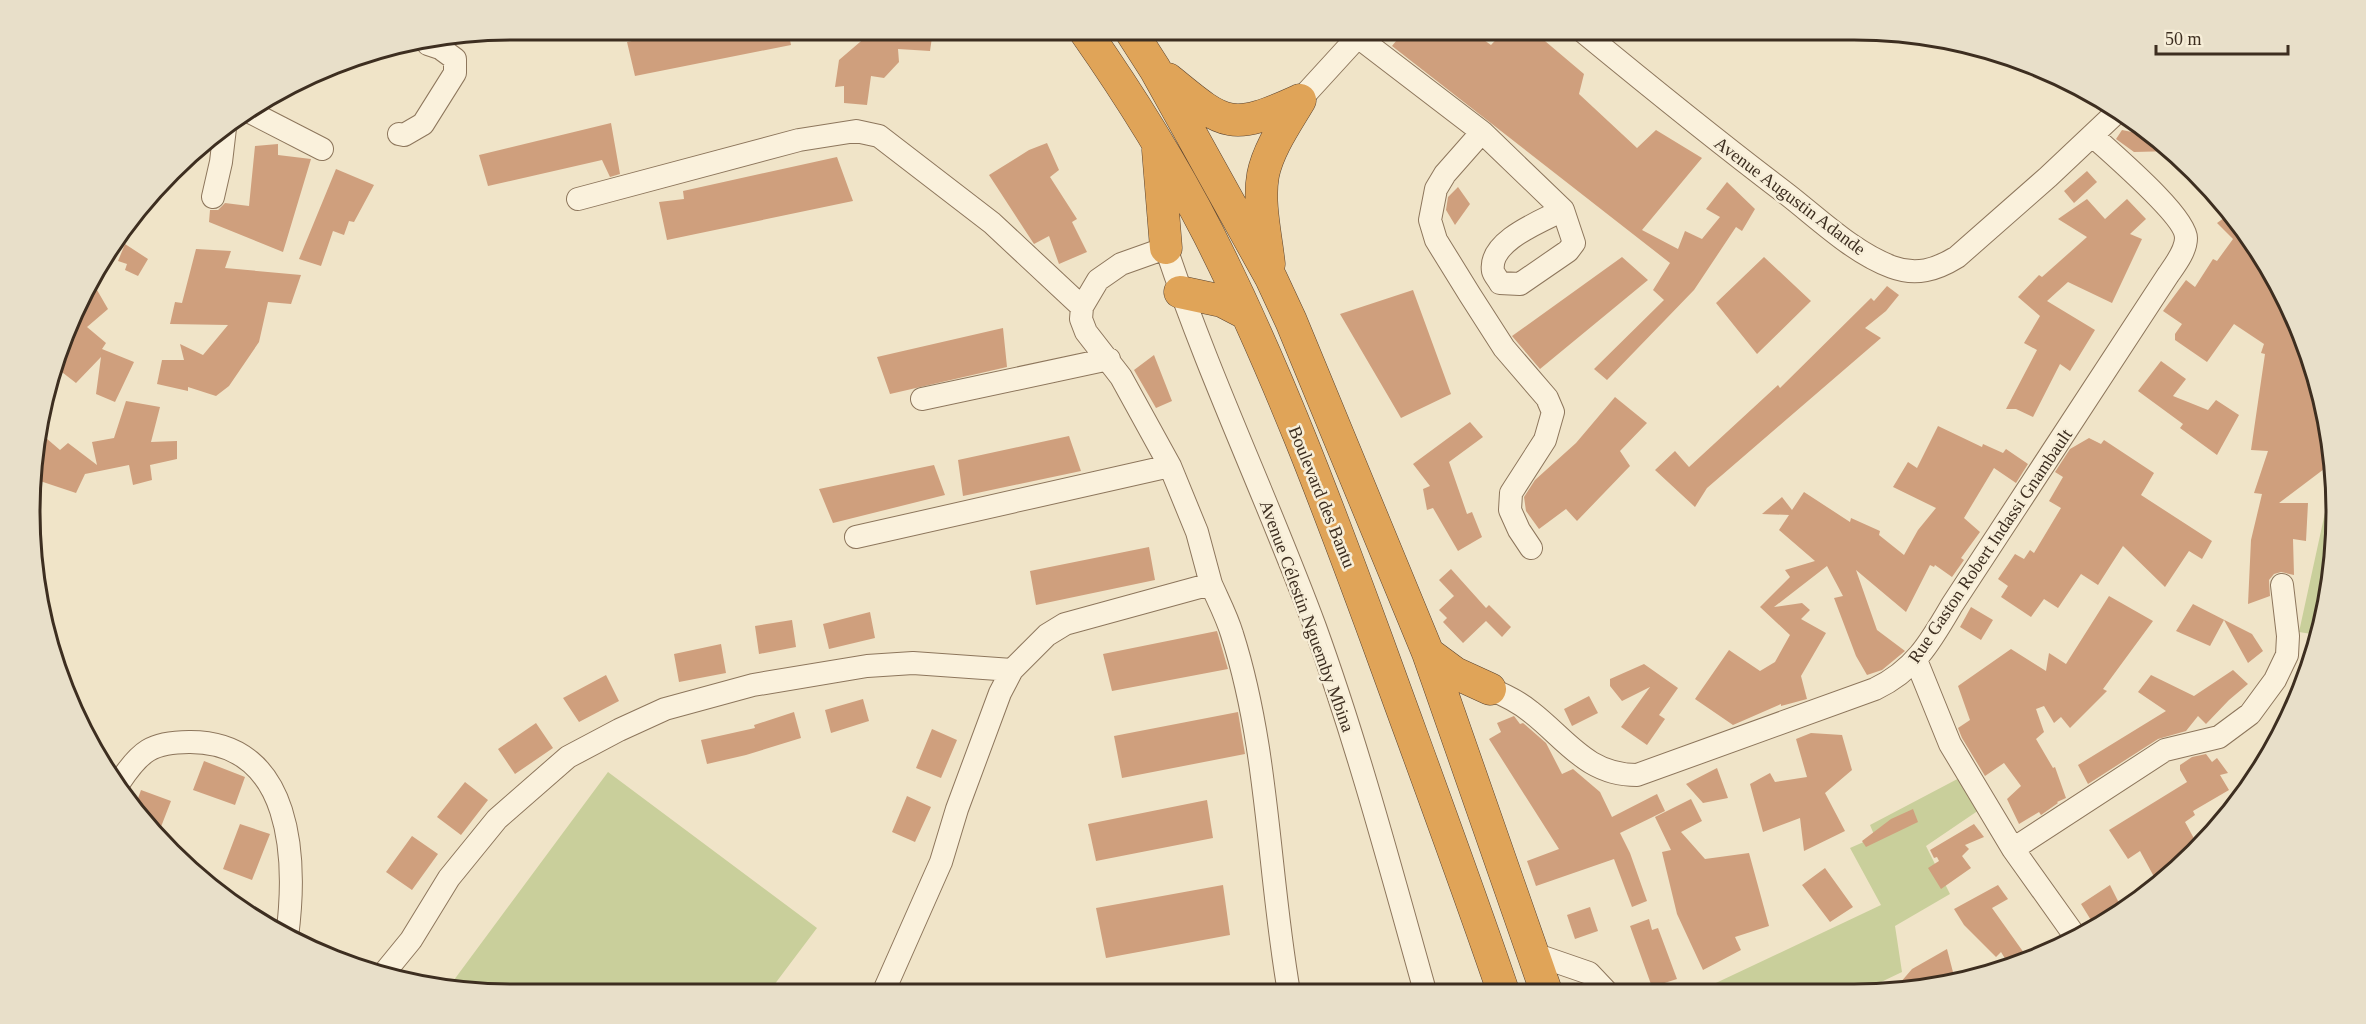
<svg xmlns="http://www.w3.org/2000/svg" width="2366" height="1024" font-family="Georgia,serif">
<rect width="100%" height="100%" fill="#f0e4c8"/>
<path fill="#c9cf9b" d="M2335,493L2332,575L2318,635L2299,632L2326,508Z
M608,772L817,928L768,993L512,994L451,984Z
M1965,775L1982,808L1926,846L1950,894L1895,926L1902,972L1879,983L1880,990H1701L1881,905L1850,848L1875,837L1870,825Z"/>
<path fill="#cf9f7d" d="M683,30H788L791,45L635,76L627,42Z
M874,30H933L930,51L898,49L899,62L884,78L871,76L867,105L844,103V86L835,87L839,60Z
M1405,30H1470L1491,45L1505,30H1532L1584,74L1579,94L1637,148L1656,130L1702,158L1642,230L1678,249L1685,231L1702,239L1720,217L1706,209L1727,182L1755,209L1742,231L1736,227L1694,290L1607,380L1594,369L1664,300L1653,290L1670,263L1392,46Z
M611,123L620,174L610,177L602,160L488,186L479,155Z
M2137,125L2172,150L2173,151L2134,152L2116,139L2122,130L2132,132Z
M1047,143L1059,170L1050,177L1077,219L1072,222L1087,252L1059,264L1049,236L1034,244L989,175L1029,150Z
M278,144V155L311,159L283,252L209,222L210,210H218L225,203L249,206L255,146Z
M837,157L853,201L667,240L659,202L684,199L683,191Z
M336,169L374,185L354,222L349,221L344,235L333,231L321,266L299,259Z
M2087,171L2097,182L2074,203L2064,191Z
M1458,187L1470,204L1455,225L1446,210L1448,197Z
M2087,199L2105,219L2127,199L2146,219L2130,234L2142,239L2112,303L2068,282L2047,301L2095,330L2070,371L2060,364L2033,417L2016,409H2006L2037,350L2024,343L2040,316L2018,297L2039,275L2042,277L2087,237L2058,219Z
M2231,213L2286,299L2320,388L2332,463L2279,503H2308L2306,541L2293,539L2294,575L2281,572L2274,574L2269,580L2270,596L2248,604L2251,540L2262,494L2254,493L2268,451L2251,450L2265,354L2261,353L2264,344L2234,324L2207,362L2175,340V334L2182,324L2163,311L2186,280L2195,287L2213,259L2217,261L2233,239L2217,223Z
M125,244L148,259L138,276L125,270L127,264L118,261Z
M196,249L231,251L225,268L301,275L291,304L268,302L259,342L229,386L216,396L188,387V391L157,384L162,360H184L180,344L203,355L228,325L170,324L175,302L182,303Z
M1622,257L1648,280L1540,369L1512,336Z
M1764,257L1811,301L1757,354L1716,303Z
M1887,286L1899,295L1886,311L1865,328L1881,338L1707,488L1695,507L1655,470L1675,451L1689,467L1778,385L1780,388L1871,298L1874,301Z
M87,290H97L108,309L87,327L106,343L102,349L134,362L115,402L96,394L101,357L76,383L58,369Z
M1413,290L1451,394L1401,418L1340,314Z
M1003,328L1007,367L890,394L877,357Z
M1154,355L1172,401L1156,408L1134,370Z
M2161,361L2186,379L2173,396L2208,410L2216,400L2239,415L2217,455L2180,428L2183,424L2138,391Z
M1615,397L1647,423L1620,451L1630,466L1577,521L1566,509L1539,529L1526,511L1524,497L1535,480L1576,443Z
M126,401L160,407L151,442L177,441V459L150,465L152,480L133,485L129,465L85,474L76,493L37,480L39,432L60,450L68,443L97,465L92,442L114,438Z
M1470,422L1483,437L1449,462L1467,514L1472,512L1482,537L1458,551L1433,508L1427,510L1423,489L1430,486L1413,464Z
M1938,426L1982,447L1983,444L2003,453L2006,449L2028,464L2016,483L1994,468L1964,518L1980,532L1961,558L1964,560L1952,577L1935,565L1934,567L1930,565L1906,612L1856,570L1877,630L1905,651L1882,670L1867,675L1856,656L1834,598L1843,596L1827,566L1774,607L1802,603L1810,610L1801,619L1826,633L1801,676L1807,699L1781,706V704L1733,725L1695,699L1729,650L1760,671L1775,662L1790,635L1760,607L1790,577L1785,570L1815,561L1779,530L1789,515L1762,514L1782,497L1792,510L1804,492L1850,522L1851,518L1880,531L1879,535L1904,555L1918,530L1936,508L1893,487L1908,462L1917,468Z
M1069,436L1081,471L963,496L958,460Z
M2089,438L2101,444L2104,440L2154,473L2141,495L2212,541L2202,559L2189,551L2165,587L2123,546L2098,585L2081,574L2058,608L2044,599L2031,617L2001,597L2008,586L1998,579L2015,554L2024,559L2030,550L2034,553L2061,508L2049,501L2063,477L2055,472L2070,449Z
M934,465L945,495L833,523L819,489Z
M1149,547L1155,580L1036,605L1030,571Z
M1451,569L1486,608L1489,605L1511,627L1502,637L1486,621L1463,643L1443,622L1447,618L1439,610L1454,596L1439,580Z
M2109,596L2153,621L2103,689L2107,691L2070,728L2061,717L2054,723L2044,706L2036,709L2044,732L2036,739L2053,768L2055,767L2066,798L2057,802L2058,803L2041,815L2039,812L2019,824L2007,799L2021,786L2004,763L1985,776L1962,738L1958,728L1970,720L1958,686L2011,649L2046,671L2049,653L2066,664Z
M2193,604L2252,634L2263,651L2248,663L2224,620L2210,646L2176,631Z
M1971,607L1993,620L1981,640L1960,627Z
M870,612L875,638L829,649L823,624Z
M792,620L796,647L759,654L755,626Z
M1217,631L1228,669L1112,691L1103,654Z
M721,644L726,673L679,682L674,654Z
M1644,664L1678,688L1659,715L1665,719L1647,745L1621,727L1650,687L1622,701L1610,686V679Z
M2233,670L2248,684L2229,700L2206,724L2198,716L2186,731L2158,739L2088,784L2078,765L2166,711L2138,692L2151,675L2194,696Z
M606,675L619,701L579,722L563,698Z
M1589,696L1598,713L1572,726L1564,709Z
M863,699L869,721L831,733L825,710Z
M794,712L801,738L746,755L707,764L701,740L755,728L754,725Z
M1238,712L1245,754L1122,778L1114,736Z
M1514,716L1520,724L1523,723L1546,743L1562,774L1573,769L1600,792L1612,817L1657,794L1665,811L1620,833L1630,853L1647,901L1632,907L1614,859L1536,886L1527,861L1559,849L1489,739L1501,732L1497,723Z
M536,723L553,748L515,774L498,749Z
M932,729L957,740L941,778L916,768Z
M1811,733L1842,735L1852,770L1825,793L1845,831L1804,851L1800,818L1763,832L1750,784L1770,773L1775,782L1807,777L1796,739Z
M2206,754L2212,762L2217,758L2228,773L2220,775L2229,790L2193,811L2195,815L2185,822L2197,844L2158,884L2140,851L2128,859L2109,830L2187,782L2180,770V765L2192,757Z
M204,761L245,777L235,805L193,790Z
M1717,768L1728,798L1703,803L1686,784Z
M465,782L488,800L461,835L437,817Z
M141,790L171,801L159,832L136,804Z
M907,796L931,807L915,842L892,832Z
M1691,799L1702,821L1681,832L1705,859L1749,853L1769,926L1735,937L1741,950L1703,970L1677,914L1662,852L1671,850L1655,817Z
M1207,800L1213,838L1096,861L1088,824Z
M1913,809L1918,822L1866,847L1862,841L1891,819Z
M240,824L270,834L252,880L223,869Z
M1974,824L1984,837L1965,845L1969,849L1962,856L1971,868L1941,889L1928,868L1939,861L1937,857L1934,858L1930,850Z
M412,836L438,854L412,890L386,872Z
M1825,868L1853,907L1830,922L1802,885Z
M1223,885L1230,935L1106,958L1096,908Z
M1998,885L2008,899L1992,908L2029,960L2009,965L2001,952L1996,957L1964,925L1954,909Z
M2110,885L2122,909L2094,925L2081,904Z
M1590,907L1598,931L1575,939L1567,915Z
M1649,919L1652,930L1658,928L1677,979L1652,987L1630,926Z
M1947,949L1954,976L1941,983L1917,990H1894L1912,969Z"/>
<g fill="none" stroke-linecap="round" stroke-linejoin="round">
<g stroke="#8d765c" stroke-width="24">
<path id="minor" d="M1581,30C1649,86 1718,142 1788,195C1820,220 1854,253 1892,267C1916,276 1936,270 1957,257L2048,177L2118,111
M1358,37L1482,132L1445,174L1436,189L1430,220L1436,240L1470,295L1504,348L1547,398L1553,412L1545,440L1511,493L1510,510L1519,530L1531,548
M1300,100L1364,30
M248,111L322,149
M1482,132L1563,210L1574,243L1568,251L1520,284L1500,283C1498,279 1494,275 1493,271C1488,241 1542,221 1563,210
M399,134L404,135L423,124L455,73V59L440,48L428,44
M213,197L221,162L225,128
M578,199L799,140L856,131L879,136L992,223L1082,307
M922,399L1109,359
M856,537L1170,466
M1211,584C1218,600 1227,617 1232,634C1269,750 1268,873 1289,992
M1916,660L1950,744L2013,849L2075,936
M1490,689C1505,695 1519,702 1531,712C1567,740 1587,775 1637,775L1875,689C1915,670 1931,641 1952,605L2168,275C2175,265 2186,251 2186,238C2186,216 2111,153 2093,136
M119,783C140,751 152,742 189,742C294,741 297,861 287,937
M2013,849L2165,750L2219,737L2250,714L2275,680L2287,655L2288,636L2282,585
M1534,954L1589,973L1606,991
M384,973L411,940L449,878L497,819L568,757L619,730L665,709L753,685L867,666L913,663L1012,670
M883,993L941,862L957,809L1000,693L1012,670L1047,635L1065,624L1211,584L1197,532L1170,466L1121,377L1086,332L1081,319L1082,307L1098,280L1121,264L1166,248C1209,377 1268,500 1315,627C1358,746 1391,870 1425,991"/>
</g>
<g stroke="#5b4430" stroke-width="33">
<path id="highway" d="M1084,30C1129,94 1172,163 1208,233C1275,365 1327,504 1378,643C1420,759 1463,874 1503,991
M1130,30L1155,69L1271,278L1291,321L1428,653L1546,991
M1168,79C1225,126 1230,132 1300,100
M1158,150L1166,248
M1269,264C1266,236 1258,203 1263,175C1268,149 1287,122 1300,100
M1180,292L1222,301L1247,314
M1428,653L1455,673L1490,689"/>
</g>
<use href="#minor" stroke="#faf1dc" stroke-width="22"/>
<use href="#highway" stroke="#e0a458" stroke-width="32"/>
</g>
<g text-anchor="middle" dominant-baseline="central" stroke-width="5" stroke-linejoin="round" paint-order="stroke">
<g font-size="18" fill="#3d2e20" stroke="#f7eed8">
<text transform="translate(1790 196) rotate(37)">Avenue Augustin Adande</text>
<text transform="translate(1322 497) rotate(68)">Boulevard des Bantu</text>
<text transform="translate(1990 546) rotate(-56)">Rue Gaston Robert Indassi Gnambault</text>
<text transform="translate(1307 616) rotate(70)">Avenue Célestin Nguemby Mbina</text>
</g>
</g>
<path d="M0 0H2366V1024H0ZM512 40H1854A472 472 0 0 1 2326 512V512A472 472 0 0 1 1854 984H512A472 472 0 0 1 40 512V512A472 472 0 0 1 512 40Z" fill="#e8dfc9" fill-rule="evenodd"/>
<path fill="none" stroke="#3d2e20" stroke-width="3" d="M512 40H1854A472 472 0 0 1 2326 512V512A472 472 0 0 1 1854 984H512A472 472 0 0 1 40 512V512A472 472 0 0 1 512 40Z"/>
<path d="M2156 45v9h132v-9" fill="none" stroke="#3d2e20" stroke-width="3"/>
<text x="2165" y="45" font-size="18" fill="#3d2e20" stroke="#f7eed8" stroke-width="4.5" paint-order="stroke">50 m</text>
</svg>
